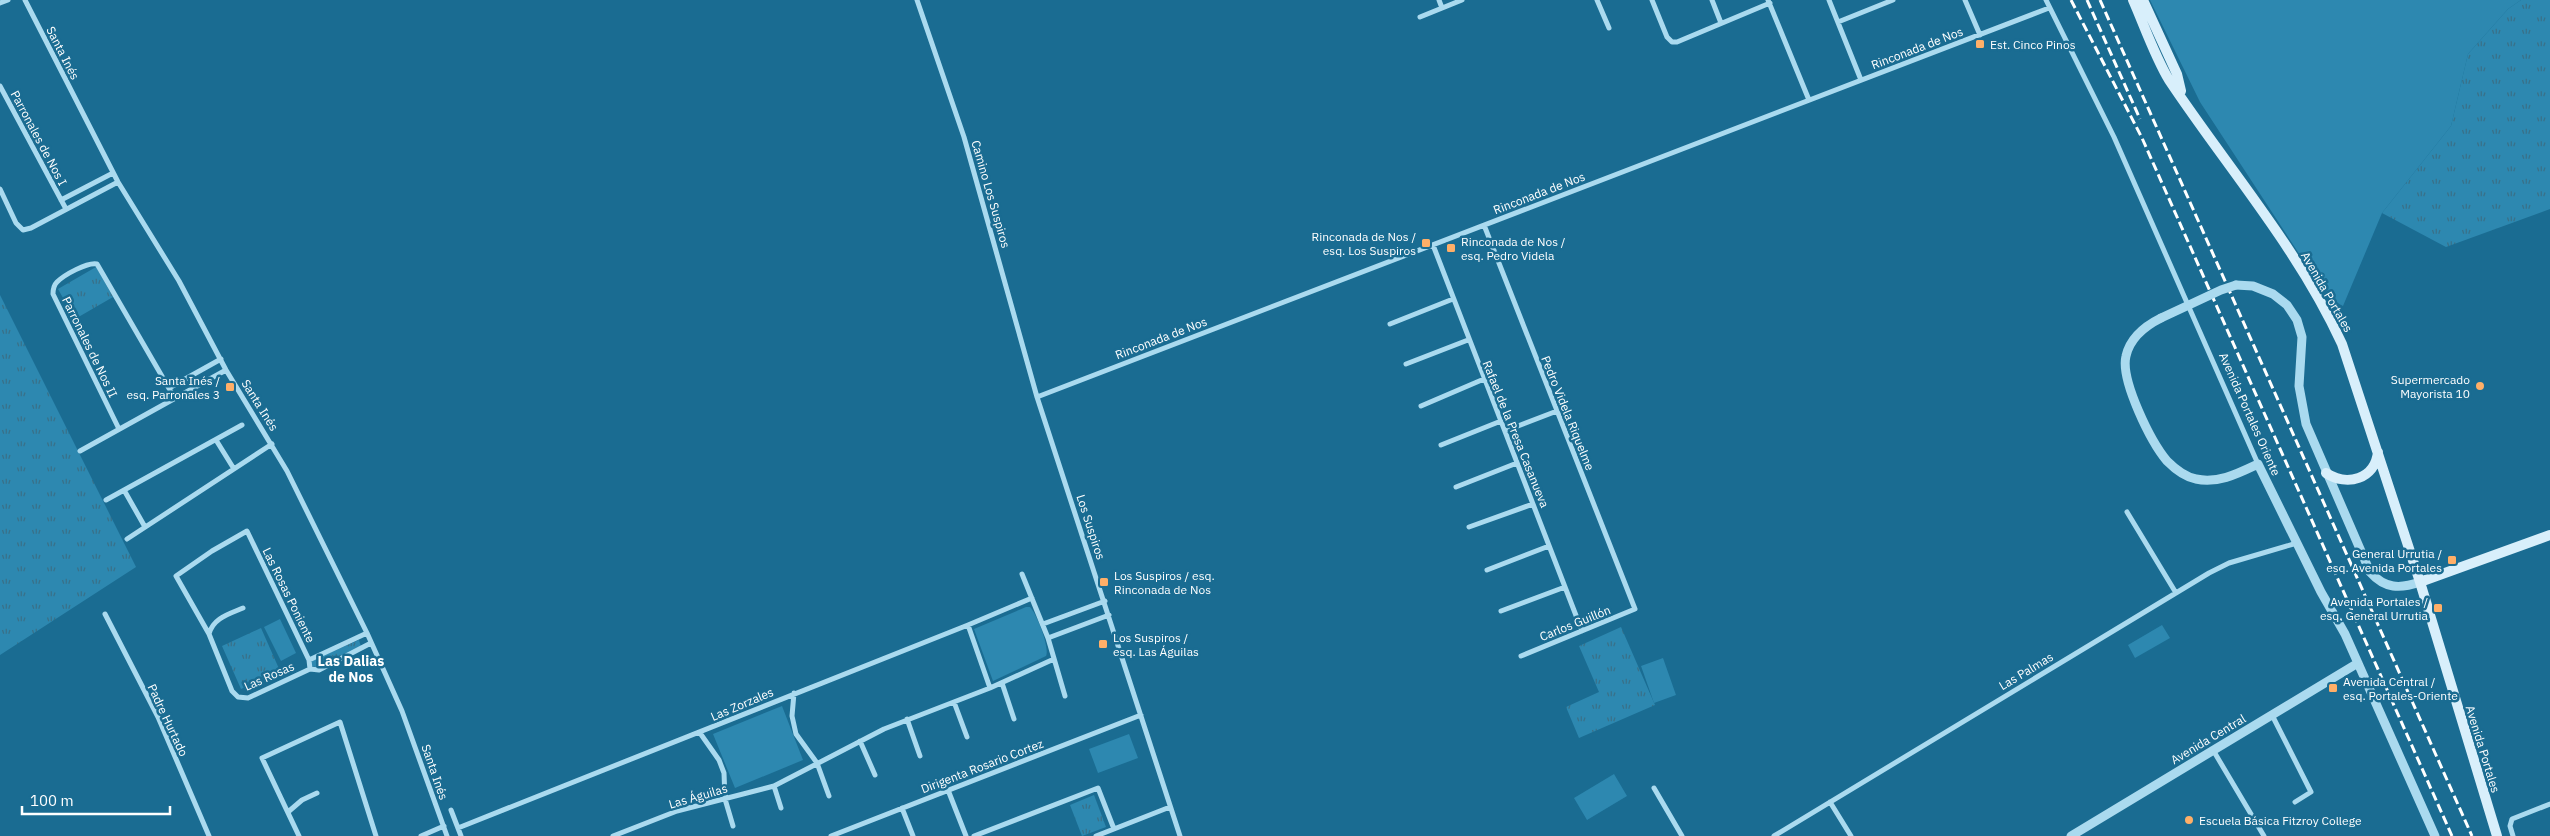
<svg xmlns="http://www.w3.org/2000/svg" width="2550" height="836" font-family="'IBM Plex Sans',sans-serif">
<defs>
<pattern id="grass-tufts" width="24" height="20" patternUnits="userSpaceOnUse" patternTransform="scale(1.25)"><rect width="24" height="20" fill="#2d88b0"/><path d="M3 7l-1-3M5 7V3M7 7l1-3M15 17l-1-3M17 17v-4M19 17l1-3" fill="none" stroke="#397088"/></pattern>
</defs>
<rect width="100%" height="100%" fill="#1a6c92"/>
<path fill="url(#grass-tufts)" d="M2521,0H2550V209L2446,247L2382,213L2451,126L2468,54L2508,9Z
M96,267L113,297L75,319L58,289Z
M0,295L136,567L0,655Z
M1621,627L1655,705L1579,738L1566,707L1599,692L1579,646Z
M261,628L280,671L241,689L222,646Z
M359,640L361,647L319,668L312,666L311,661Z
M1094,795L1106,827L1082,836L1070,805Z"/>
<path fill="#2d88b0" d="M2150,0H2521L2508,9L2468,54L2451,126L2382,213L2343,306L2328,298L2200,102Z
M1026,607H1030C1037,614 1050,648 1046,656L993,681L974,629Z
M280,619L296,653L281,661L264,627Z
M2162,625L2170,638L2135,658L2128,645Z
M1663,658L1676,695L1654,703L1641,666Z
M782,706L803,760L735,788L713,734Z
M1129,734L1138,758L1098,773L1089,749Z
M1614,774L1627,796L1587,820L1574,798Z"/>
<g fill="none" stroke-linecap="round" stroke-linejoin="round">
<path stroke="#aadaef" stroke-width="5" d="M25,0L118,182L179,281L226,370L287,471L367,633L402,711L447,836
M917,0L964,137L1037,397L1180,836
M1439,0L1442,8
M1597,0L1609,28
M1652,0L1667,37L1672,42H1677L1770,3
M1712,0L1721,23
M1768,0L1809,100
M1829,0L1861,80
M1965,0L1980,35
M2046,0L2114,137L2258,464
M0,3L8,0
M1420,17L1462,0
M1838,22L1893,0
M0,86L66,209
M0,189L16,223L23,230L31,228L118,182
M61,200L113,173
M1484,225L1635,609L1521,656
M1433,245L1582,631
M1390,324L1453,299
M1406,364L1468,340
M169,388L221,359
M1037,397L2049,8
M1421,406L1484,379
M119,429L53,294C53,289 54,285 57,282C64,275 87,262 97,264L174,397
M1505,431L1557,411
M216,440L234,469
M1441,445L1501,421
M80,451L226,370
M1456,487L1517,463
M124,490L145,527
M106,500L242,425
M2127,512L2176,593
M1469,527L1533,504
M127,539L272,444
M1487,570L1549,546
M1022,574L1048,638L1065,696
M1501,611L1565,587
M105,614L158,717L209,836
M1043,624L1105,601
M968,625L990,688
M209,634C213,618 229,614 243,608
M1048,638L1109,615
M309,660L367,633
M310,669L309,660L247,531L212,551L176,576L209,634L232,691L238,697L248,698L310,669L319,670L371,643
M1002,683L1014,719
M794,693L792,716L796,734L817,763L829,796
M954,702L967,737
M2272,715L2311,792L2295,802
M907,719L920,756
M700,733L719,760L724,773L725,799L733,826
M860,741L875,775
M2213,750L2264,836
M774,786L781,808
M1654,788L1682,836
M948,790L966,836
M1830,802L1851,836
M902,808L913,836
M451,810L461,836
M288,812L302,800L317,793
M458,828L968,625L1032,598
M299,836L262,758L340,722L376,836
M421,836L444,826
M613,836L677,811L774,786L884,729L990,688L1054,659
M831,836L1141,715
M974,836L1098,788L1114,829
M1096,836L1170,807
M1774,836L2209,573L2229,563L2297,543
M2513,836L2510,826L2512,819L2550,804"/>
<path stroke="#aadaef" stroke-width="9" d="M2236,285L2253,286L2273,294L2287,305L2297,320L2302,337L2299,386L2306,424L2370,572C2385,589 2400,589 2420,582
M2161,318C2145,326 2130,338 2126,356C2120,380 2151,442 2167,461C2175,469 2185,477 2196,479C2218,484 2239,473 2258,464L2321,592L2345,634L2435,836
M2071,836L2358,663"/>
<path stroke="#d8effb" stroke-width="10" d="M2133,0C2144,25 2155,57 2169,80C2227,167 2298,248 2342,344L2420,582L2497,836
M2143,0L2177,74L2181,91
M2326,473C2347,487 2375,479 2378,452
M2420,582L2550,535"/>
<path stroke="#fff" stroke-width="3" stroke-dasharray="9 4" stroke-linecap="butt" d="M2071,0L2142,138L2452,836
M2087,0L2140,119
M2100,0L2472,836"/>
<path stroke="#aadaef" stroke-width="9" d="M2161,318L2221,290L2236,285"/>
</g>
<g fill="#ffaf68" stroke="#1a6c92" stroke-width="2">
<rect x="1975" y="39" width="10" height="10" rx="2.5"/>
<rect x="1421" y="238" width="10" height="10" rx="2.5"/>
<rect x="1446" y="243" width="10" height="10" rx="2.5"/>
<circle cx="2480" cy="386" r="5"/>
<rect x="225" y="382" width="10" height="10" rx="2.5"/>
<rect x="2447" y="555" width="10" height="10" rx="2.5"/>
<rect x="1099" y="577" width="10" height="10" rx="2.5"/>
<rect x="2433" y="603" width="10" height="10" rx="2.5"/>
<rect x="1098" y="639" width="10" height="10" rx="2.5"/>
<rect x="2328" y="683" width="10" height="10" rx="2.5"/>
<circle cx="2189" cy="820" r="5"/>
</g>
<g text-anchor="middle" dominant-baseline="central" stroke-width="5" stroke-linejoin="round" paint-order="stroke">
<g font-size="12" fill="#fff" stroke="#1a6c92" text-anchor="start">
<text x="1990" y="44">Est. Cinco Pinos</text>
<text x="1416" y="236" text-anchor="end">Rinconada de Nos /<tspan x="1416" dy="14">esq. Los Suspiros</tspan></text>
<text x="1461" y="241">Rinconada de Nos /<tspan x="1461" dy="14">esq. Pedro Videla</tspan></text>
<text x="2470" y="379" text-anchor="end">Supermercado<tspan x="2470" dy="14">Mayorista 10</tspan></text>
<text x="220" y="380" text-anchor="end">Santa Inés /<tspan x="220" dy="14">esq. Parronales 3</tspan></text>
<text x="2442" y="553" text-anchor="end">General Urrutia /<tspan x="2442" dy="14">esq. Avenida Portales</tspan></text>
<text x="1114" y="575">Los Suspiros / esq.<tspan x="1114" dy="14">Rinconada de Nos</tspan></text>
<text x="2428" y="601" text-anchor="end">Avenida Portales /<tspan x="2428" dy="14">esq. General Urrutia</tspan></text>
<text x="1113" y="637">Los Suspiros /<tspan x="1113" dy="14">esq. Las Águilas</tspan></text>
<text x="2343" y="681">Avenida Central /<tspan x="2343" dy="14">esq. Portales-Oriente</tspan></text>
<text x="2199" y="820">Escuela Básica Fitzroy College</text>
</g>
<g font-size="12" fill="#fff" stroke="#1a6c92">
<text transform="translate(1917 48) rotate(-21)">Rinconada de Nos</text>
<text transform="translate(63 53) rotate(63)">Santa Inés</text>
<text transform="translate(39 138) rotate(62)">Parronales de Nos I</text>
<text transform="translate(1539 193) rotate(-21)">Rinconada de Nos</text>
<text transform="translate(991 194) rotate(74)">Camino Los Suspiros</text>
<text transform="translate(2327 292) rotate(60)">Avenida Portales</text>
<text transform="translate(1161 338) rotate(-21)">Rinconada de Nos</text>
<text transform="translate(90 347) rotate(64)">Parronales de Nos II</text>
<text transform="translate(260 405) rotate(58)">Santa Inés</text>
<text transform="translate(1568 413) rotate(68)">Pedro Videla Riquelme</text>
<text transform="translate(2250 414) rotate(66)">Avenida Portales Oriente</text>
<text transform="translate(1516 434) rotate(68)">Rafael de la Presa Casanueva</text>
<text transform="translate(1091 527) rotate(72)">Los Suspiros</text>
<text transform="translate(289 595) rotate(64)">Las Rosas Poniente</text>
<text transform="translate(1575 623) rotate(-22)">Carlos Guillón</text>
<text transform="translate(2026 671) rotate(-31)">Las Palmas</text>
<text transform="translate(269 676) rotate(-24)">Las Rosas</text>
<text transform="translate(742 704) rotate(-23)">Las Zorzales</text>
<text transform="translate(168 720) rotate(65)">Padre Hurtado</text>
<text transform="translate(2208 739) rotate(-31)">Avenida Central</text>
<text transform="translate(2483 749) rotate(73)">Avenida Portales</text>
<text transform="translate(982 766) rotate(-21)">Dirigenta Rosario Cortez</text>
<text transform="translate(435 772) rotate(71)">Santa Inés</text>
<text transform="translate(698 796) rotate(-16)">Las Águilas</text>
</g>
<g font-size="14" font-weight="bold" fill="#fff" stroke="#1a6c92">
<text x="351" y="661">Las Dalias<tspan x="351" dy="16">de Nos</tspan></text>
</g>
</g>
<path d="M22 806v8h148v-8" fill="none" stroke="#ffffff" stroke-width="2.5"/>
<text x="30" y="806" font-size="15" fill="#ffffff" stroke="#1a6c92" stroke-width="4" paint-order="stroke">100 m</text>
</svg>
